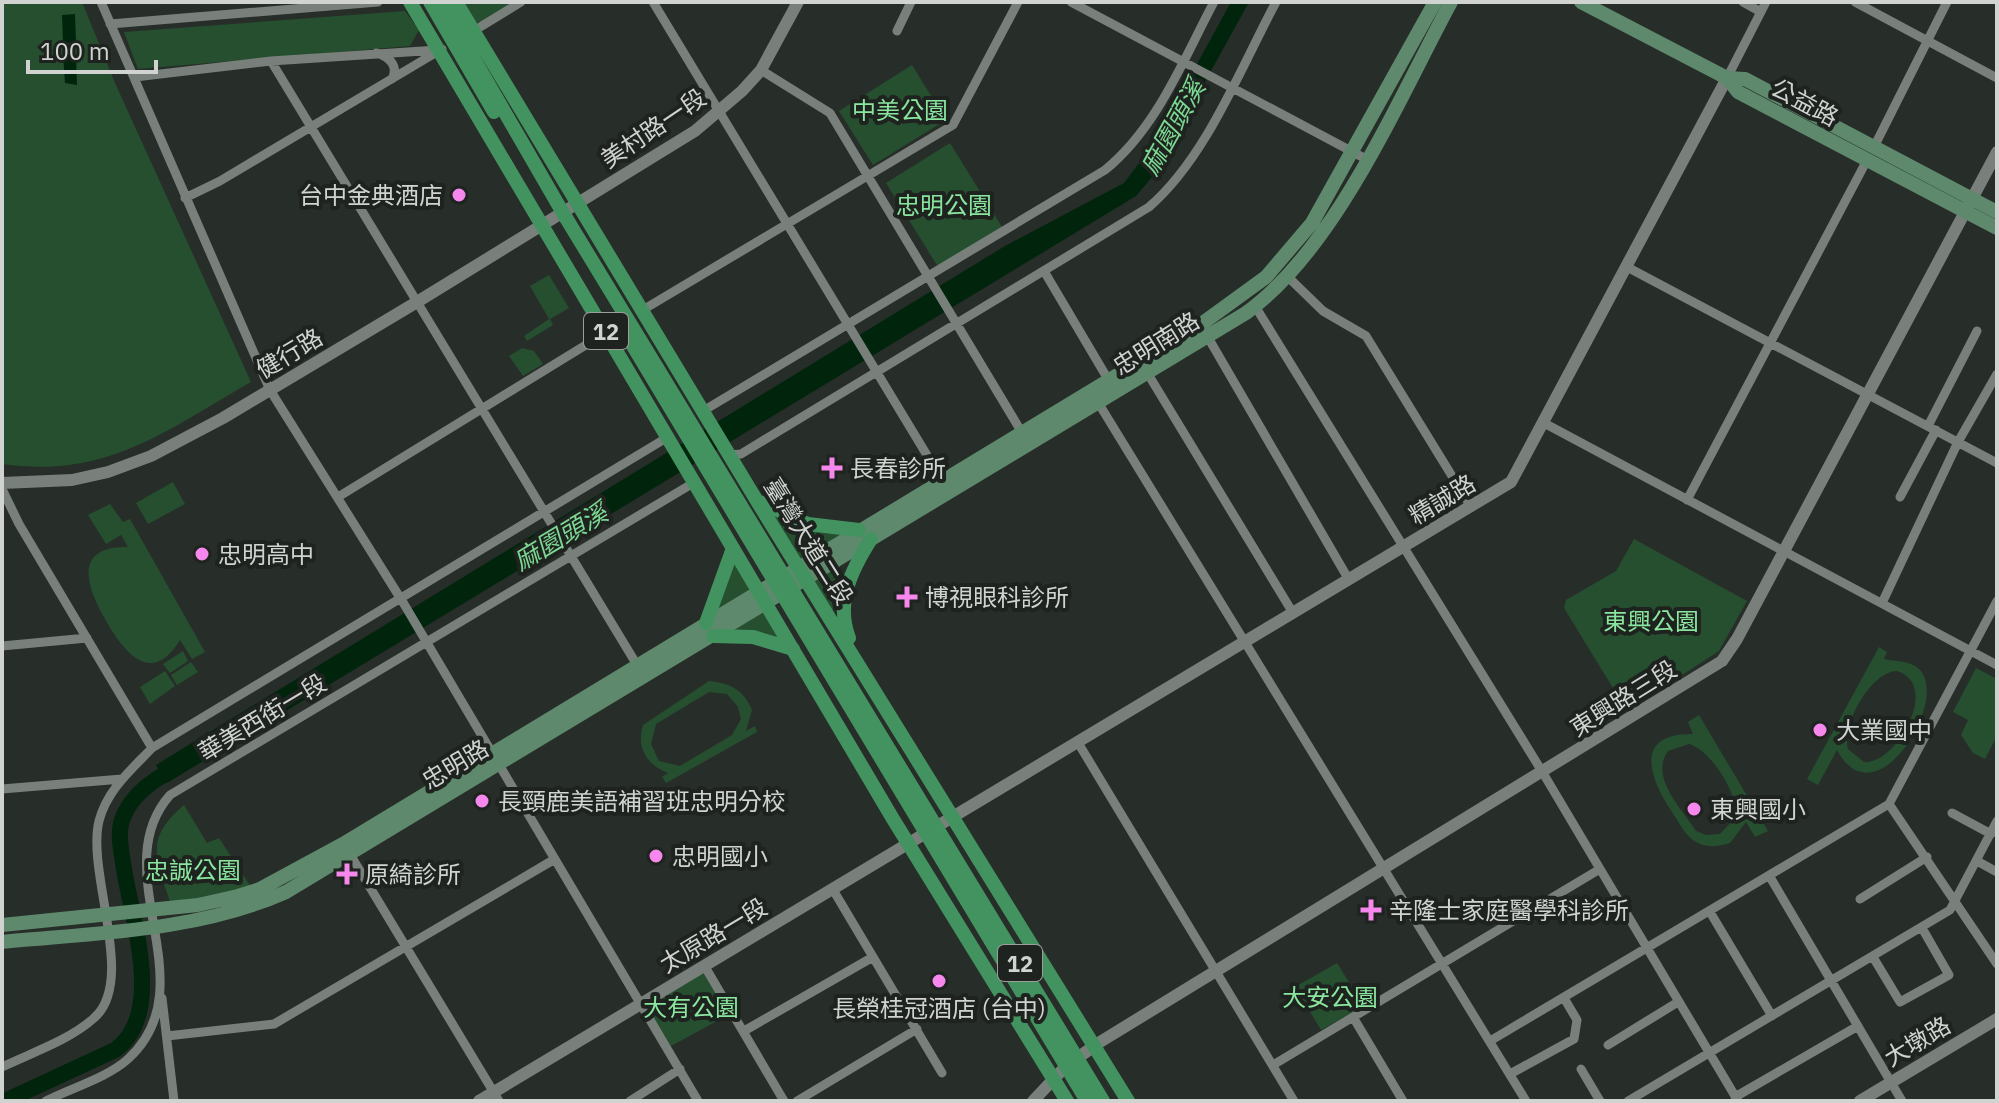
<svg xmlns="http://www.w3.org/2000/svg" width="1999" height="1103" font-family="'IBM Plex Sans','Noto Sans TC',sans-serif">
<rect width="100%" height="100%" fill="#272d28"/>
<path fill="#264f30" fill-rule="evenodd" d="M2,2H82L115,83L251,382C165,431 107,479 2,464Z
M464,2H515L482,23L476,22Z
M405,11L419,30L410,46L138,69L124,32Z
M912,65L946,120L873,165L839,111Z
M950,143L1002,227L938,267L886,183Z
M549,275L569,308L550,319L553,325L527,341L524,336L549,319L530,286Z
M522,348L534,351L543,364L523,376L509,356Z
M173,482L185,504L148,524L136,503Z
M110,504L123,522L130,519L205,652L192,659L180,640C151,688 123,651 105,619C86,586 73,546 128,547L121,535L106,544L88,515Z
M764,507L851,531L800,562Z
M1634,539L1747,601L1719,651L1633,707L1624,706L1564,608L1566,600L1616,571Z
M734,554L753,590L711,617Z
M841,561L832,616L811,580Z
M766,609L792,655L720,635Z
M1879,647L1887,652L1884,659C1897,662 1909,660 1919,669C1951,699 1876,823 1837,750L1818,785L1807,779ZM1897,671C1942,685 1895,766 1864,762L1848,749C1841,726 1871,671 1897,671Z
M183,651L188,661L170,673L163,664Z
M191,662L198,672L177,685L171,675Z
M1976,668L1997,679V736L1985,759L1973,753L1961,735L1968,720L1953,712Z
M165,671L175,686L150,704L140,687Z
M709,681C730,683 744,690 752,710L746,731L755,726L757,732L666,783L662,777L668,773C647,765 636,748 643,725ZM709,692L727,694L738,707L741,719L732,735L680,766L659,761L651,744L656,724Z
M1699,715L1768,831L1755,837L1746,822L1730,843C1719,846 1711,848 1700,844C1686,838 1680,824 1672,812C1649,778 1633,733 1693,734L1688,722ZM1689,744C1711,750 1740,796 1735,818L1720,834L1706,835L1696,831C1682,809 1649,777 1668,751Z
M184,805L207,843L219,838L251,887L226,895L170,902C156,857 144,839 184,805Z
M1337,963L1364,1006L1321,1030L1295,987Z
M704,970L730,1014L671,1046L645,1005Z"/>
<path fill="#01240c" d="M1231,2H1249L1153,176L1136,196L167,783L156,765L1005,246L1124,183L1152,146Z
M75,14L76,43H63L62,15Z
M63,55H76L77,85L65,83Z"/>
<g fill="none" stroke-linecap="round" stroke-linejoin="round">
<path stroke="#01240c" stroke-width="16" d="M5,1101L115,1050C165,1015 132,920 124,869C122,855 117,834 122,820C131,793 156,779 179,765"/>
<path stroke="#797f7a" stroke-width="9" d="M101,2L270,390L404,604L698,1101
M653,2L945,485
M1071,2L1366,159
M1743,2L1761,12
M1855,2L1997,78
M110,24L378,2
M897,31L911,2
M472,32L521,2
M376,53C389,56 399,66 392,79
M271,61L637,665
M761,70L830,113L1024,436
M135,77L271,61L438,50
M1727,78L1766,2
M1874,147L1947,2
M185,198L220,181L442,49
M1627,267L1997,463
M1044,271L1109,381
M1287,276L1323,311L1366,336L1471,507
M1255,306L1543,773L1738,1101
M641,311L953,125L1018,2
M1206,334L1349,580
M1148,374L1293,613
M1099,404L1526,1101
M703,411L1105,170C1157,128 1183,60 1214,2
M1544,423L1997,665
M1928,426L1977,331
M729,455L741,454L1149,207C1206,158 1240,69 1276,2
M2,489L19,524L152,748
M338,497L607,332
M1900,497L1936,430
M1687,500L1867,160
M1882,603L1958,442L1997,374
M2,646L87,638
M1077,741L1294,1101
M2,789L122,779
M1889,804L1997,964
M1952,813L1991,834
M348,851L499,1101
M1977,861L1997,872
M1770,877L1902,1101
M832,888L942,1073
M1860,899L1927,857
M1710,912L1772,1016
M1873,957L1900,1002L1949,975L1922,928
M704,965L784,1101
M162,998L174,1101
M1353,1017L1403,1101
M744,1031L873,957
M167,1036L274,1024L555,859
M1490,1041L1889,804L1997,601
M1608,1045L1678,1002
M1273,1065L1600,869
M2,1067C31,1053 70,1040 94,1018C137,981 86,873 99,821C107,790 131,770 152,748L668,437
M1581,1069L1600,1101
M1510,1074L1574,1039L1577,1020L1564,998
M1735,1097L1858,1026
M46,1101C71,1088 107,1078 128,1059C209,985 103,871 170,795L695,482
M630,1101L680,1069
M797,1101L917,1029
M1628,1101L1950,910L1997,821"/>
<path stroke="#797f7a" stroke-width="12" d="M2,483L72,480L108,472L151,456L223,418L417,302L695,131L742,91L761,70L798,2
M479,1101L1511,482L1727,78
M1033,1101L1066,1066L1100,1042L1722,661L1737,639L1997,152
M1860,1101L1997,1019"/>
<path stroke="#5e896d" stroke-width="14" d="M1581,2L1727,78L1738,92L1997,228
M1727,78L1745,79L1997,212
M2,925L198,905L238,896L260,889L343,844L1200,325L1266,277L1312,223L1435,2
M2,942C96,933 199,931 286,892L1246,313C1336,248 1398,100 1451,2"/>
<path stroke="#439360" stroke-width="14" d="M410,2L893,819L1067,1101
M430,2L494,112
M441,2L563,213L1103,1101
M456,2L757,501L1128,1101
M621,326L1087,1101
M760,502L808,524L859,530
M706,623L733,548
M713,636L753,637L793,649
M849,638C835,602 852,569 871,539"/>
</g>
<g fill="#f688ed" stroke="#1e231f" stroke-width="3">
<circle cx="459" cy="195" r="8"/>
<path d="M828 456h8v8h8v8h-8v8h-8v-8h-8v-8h8z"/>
<circle cx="202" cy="554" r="8"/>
<path d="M903 585h8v8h8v8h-8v8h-8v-8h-8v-8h8z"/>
<circle cx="1820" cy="730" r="8"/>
<circle cx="482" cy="801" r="8"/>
<circle cx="1694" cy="809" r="8"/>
<circle cx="656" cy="856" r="8"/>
<path d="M343 862h8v8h8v8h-8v8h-8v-8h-8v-8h8z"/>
<path d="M1367 898h8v8h8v8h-8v8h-8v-8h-8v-8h8z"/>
<circle cx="939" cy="981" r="8"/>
</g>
<g text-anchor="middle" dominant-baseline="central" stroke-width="8" stroke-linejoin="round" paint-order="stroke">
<g fill="#1e231f" stroke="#9b9e9b" stroke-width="2">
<rect x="584" y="313" width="44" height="36" rx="6"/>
<rect x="998" y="945" width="44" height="36" rx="6"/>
</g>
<g font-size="22" font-weight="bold" fill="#d0d3d0">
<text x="606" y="331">12</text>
<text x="1020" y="963">12</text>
</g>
<g font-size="24" fill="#d0d3d0" stroke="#1e231f">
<text transform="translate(1805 102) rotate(28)">公益路</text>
<text transform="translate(653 128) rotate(-34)">美村路一段</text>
<text transform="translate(1156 343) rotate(-32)">忠明南路</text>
<text transform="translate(289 353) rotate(-31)">健行路</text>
<text transform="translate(1442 499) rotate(-31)">精誠路</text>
<text transform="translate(809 541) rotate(58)">臺灣大道二段</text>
<text transform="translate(1623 698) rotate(-32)">東興路三段</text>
<text transform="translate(262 717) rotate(-31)">華美西街一段</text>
<text transform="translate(455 764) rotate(-31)">忠明路</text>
<text transform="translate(713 935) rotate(-31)">太原路一段</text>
<text transform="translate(1917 1041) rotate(-31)">大墩路</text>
</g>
<g font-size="24" fill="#8ae69f" stroke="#1e231f">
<text x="900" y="110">中美公園</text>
<text x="944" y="205">忠明公園</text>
<text x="1651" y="621">東興公園</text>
<text x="193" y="870">忠誠公園</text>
<text x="1330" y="997">大安公園</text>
<text x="691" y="1007">大有公園</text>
</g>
<g font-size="24" fill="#d0d3d0" stroke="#1e231f" text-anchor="start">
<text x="443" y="195" text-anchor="end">台中金典酒店</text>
<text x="850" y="468">長春診所</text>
<text x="218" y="554">忠明高中</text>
<text x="925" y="597">博視眼科診所</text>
<text x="1836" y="730">大業國中</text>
<text x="498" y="801">長頸鹿美語補習班忠明分校</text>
<text x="1710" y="809">東興國小</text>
<text x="672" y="856">忠明國小</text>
<text x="365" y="874">原綺診所</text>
<text x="1389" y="910">辛隆士家庭醫學科診所</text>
<text x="939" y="1008" text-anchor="middle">長榮桂冠酒店 (台中)</text>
</g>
<g font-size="26" font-style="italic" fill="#7cd892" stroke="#1e231f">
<text transform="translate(1172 127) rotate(-61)">麻園頭溪</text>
<text transform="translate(560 536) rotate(-31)">麻園頭溪</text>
</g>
</g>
<rect width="1999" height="1103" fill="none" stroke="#d0d3d0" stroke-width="8"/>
<path d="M28 60v12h128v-12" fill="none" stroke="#d0d3d0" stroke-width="4"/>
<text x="40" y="60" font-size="24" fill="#d0d3d0" stroke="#1e231f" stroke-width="6" paint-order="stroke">100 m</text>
</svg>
